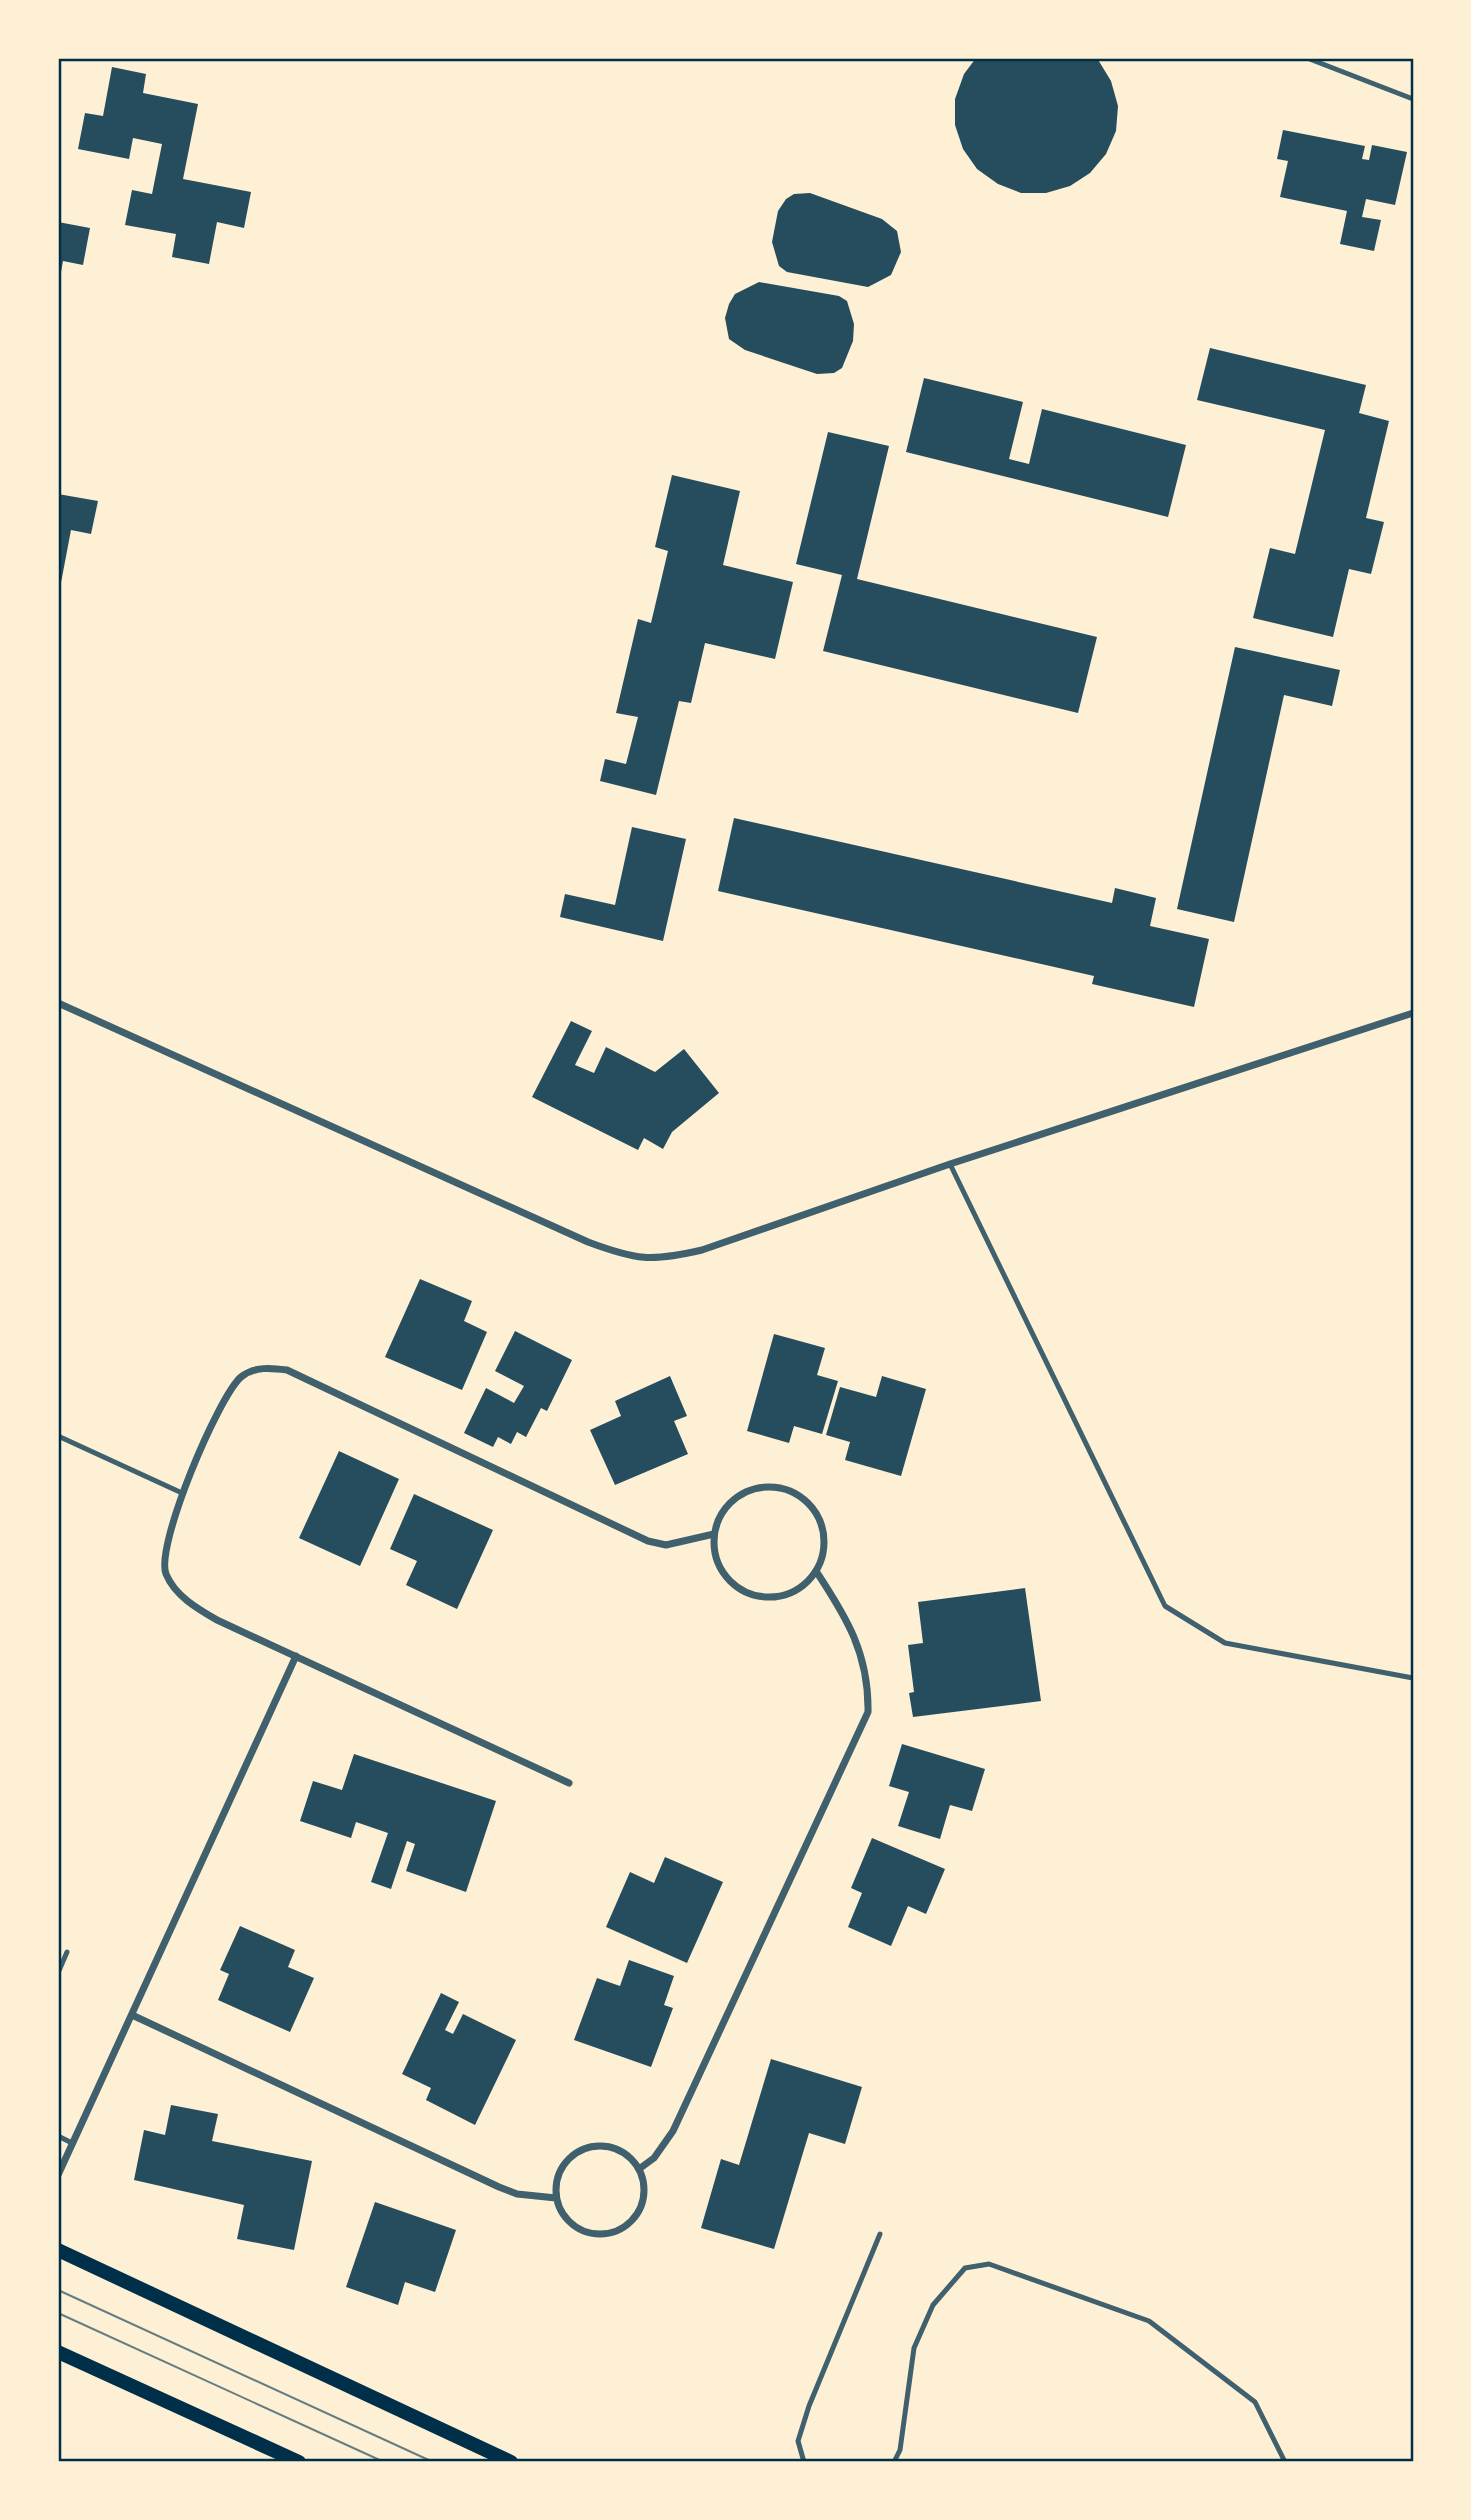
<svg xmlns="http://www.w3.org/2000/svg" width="1471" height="2520" font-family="Mulish,sans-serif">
<rect width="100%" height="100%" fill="#fdf0d5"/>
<path fill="#264d5e" d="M976,58H1097L1111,81L1118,106L1116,131L1106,154L1090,173L1070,186L1046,193H1021L998,184L977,169L963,149L955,125V99L964,74Z
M112,67L146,74L143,93L198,104L183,179L251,192L244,228L217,222L209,264L172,257L176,234L125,225L132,190L152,194L162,144L133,138L129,159L78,149L85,113L103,116Z
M1283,130L1365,146L1362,159L1369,160L1372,145L1407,152L1395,205L1366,199L1362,217L1381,220L1374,251L1340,244L1347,211L1280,197L1288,161L1277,159Z
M810,193L882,219L897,231L901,252L891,275L868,287L787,272L779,266L772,242L778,211L786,199L794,194Z
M58,222L90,228L83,265L63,261L59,283Z
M759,282L839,296L847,301L854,324L853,341L842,368L834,373L817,374L745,350L729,339L725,318L729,304L735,294Z
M1210,348L1366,385L1359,413L1389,421L1366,518L1384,522L1371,574L1349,569L1333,637L1253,618L1270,548L1295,554L1325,430L1197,400Z
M924,378L1023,402L1009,459L1029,464L1042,409L1186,445L1168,517L906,452Z
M828,432L889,446L857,579L1097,637L1078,713L823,651L842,575L796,564Z
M672,475L740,491L723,565L793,582L775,659L705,643L691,703L679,701L656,795L600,781L605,759L626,764L638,717L616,713L638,619L651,623L668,551L655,547Z
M58,494L98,501L91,534L71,530L60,588H58Z
M1235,647L1340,670L1332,706L1284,695L1234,922L1177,909Z
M734,818L1112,903L1115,888L1156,898L1150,926L1209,939L1194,1007L1092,984L1094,976L718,891Z
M632,827L686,839L663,941L560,917L565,894L615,905Z
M571,1021L592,1031L575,1065L594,1073L606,1047L655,1072L684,1049L719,1093L672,1132L663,1149L644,1138L638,1150L532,1097Z
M420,1279L472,1301L464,1321L487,1332L462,1390L385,1357Z
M515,1331L572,1360L547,1411L541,1408L526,1437L517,1432L511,1444L498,1437L493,1447L464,1433L486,1388L514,1403L524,1386L495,1371Z
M774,1334L825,1348L817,1375L838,1381L822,1434L794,1426L789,1443L747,1431Z
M670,1376L687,1416L674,1421L688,1454L615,1485L590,1430L621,1416L615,1401Z
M882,1376L926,1389L901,1476L845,1460L850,1442L826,1435L840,1387L876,1397Z
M339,1451L399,1479L360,1566L299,1538Z
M414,1494L493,1530L457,1609L406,1585L417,1561L390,1549Z
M1025,1588L1041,1701L913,1717L909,1693L914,1692L908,1645L923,1643L918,1602Z
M902,1744L985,1769L972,1811L950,1805L940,1839L898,1826L909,1792L889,1786Z
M354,1754L496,1801L466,1892L406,1871L415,1844L407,1841L391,1889L371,1882L388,1833L356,1822L351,1838L300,1821L313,1781L342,1790Z
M872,1838L945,1869L926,1914L908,1906L891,1946L848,1927L862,1893L851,1888Z
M665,1857L723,1882L687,1963L606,1927L630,1872L654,1883Z
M240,1926L295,1950L288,1967L314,1978L290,2032L218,2000L229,1974L220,1970Z
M629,1960L674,1976L664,2005L673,2008L651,2067L574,2040L597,1978L620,1986Z
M441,1993L459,2002L445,2030L453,2034L463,2014L516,2040L475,2125L426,2100L431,2088L402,2074Z
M771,2059L862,2087L845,2144L809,2133L774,2249L701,2228L721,2159L739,2165Z
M171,2105L218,2114L212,2141L312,2161L294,2250L237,2239L244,2205L134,2180L144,2130L165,2135Z
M375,2202L456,2230L435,2292L405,2282L398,2305L346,2287Z"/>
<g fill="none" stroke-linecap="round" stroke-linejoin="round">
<path stroke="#3f606c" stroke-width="5" d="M1307,58L1413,99
M950,1164L1165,1606L1225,1643L1413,1678
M58,1436L182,1493
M58,1973L67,1952
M58,2136L72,2143
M804,2462L798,2441L809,2406L880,2234
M894,2462L900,2450L914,2348L933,2305L965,2268L989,2264L1149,2321L1255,2402L1285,2462"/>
<path stroke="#3f606c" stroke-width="7" d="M58,1003L588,1242C636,1260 651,1262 702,1250L950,1164L1413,1013
M714 1542a55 55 0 1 1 110 0a55 55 0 1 1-110 0Z
M569,1783L217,1620C198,1609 175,1596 166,1574C155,1546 218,1397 241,1377C254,1366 272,1368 287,1370L648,1541L666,1545L714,1534
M132,2015L499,2187L517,2194L556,2198
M556 2190a44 44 0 1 1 88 0a44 44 0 1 1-88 0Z
M639,2169L654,2158L673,2131L868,1712C869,1654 847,1618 816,1571
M58,2175L296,1656"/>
<path stroke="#003049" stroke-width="14" d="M58,2250L511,2462
M58,2352L299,2462"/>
<path stroke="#657d81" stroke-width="2" d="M58,2290L433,2462
M58,2313L384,2462"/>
</g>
<rect width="1471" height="2520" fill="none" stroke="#fdf0d5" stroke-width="119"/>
<rect x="60" y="60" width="1352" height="2400" fill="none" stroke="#003049" stroke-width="2.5"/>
</svg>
